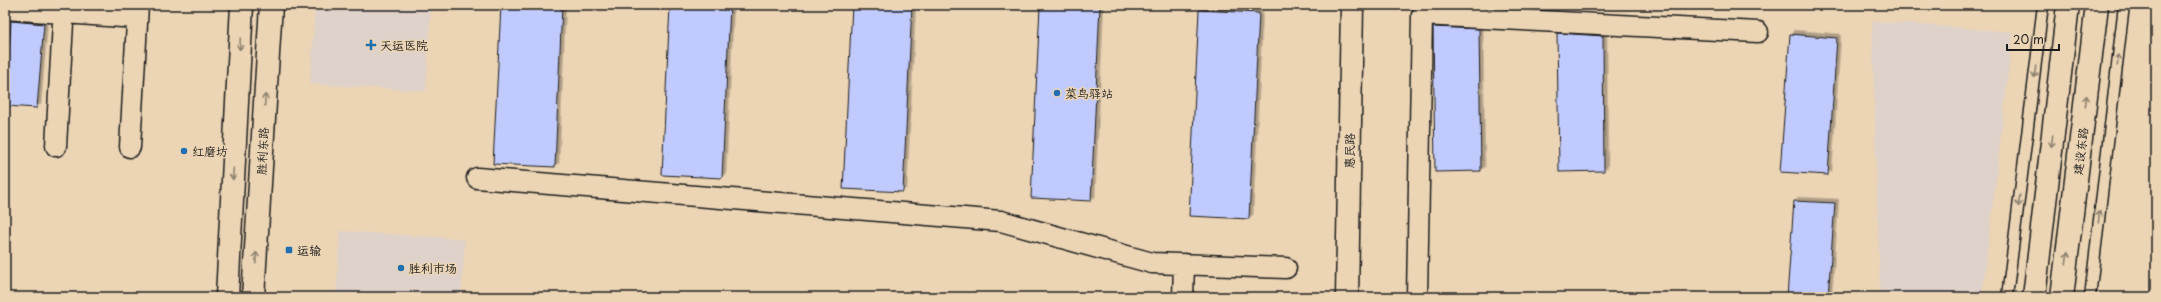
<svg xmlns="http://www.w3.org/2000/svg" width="2161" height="302" font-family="'Playpen Sans','LXGW WenKai TC',sans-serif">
<defs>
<filter id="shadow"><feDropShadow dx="3.5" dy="-3.5" stdDeviation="0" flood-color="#0004"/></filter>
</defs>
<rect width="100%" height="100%" fill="#ecd5b5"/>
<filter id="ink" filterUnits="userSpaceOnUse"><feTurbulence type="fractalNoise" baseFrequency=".025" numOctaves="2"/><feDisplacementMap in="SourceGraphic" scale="8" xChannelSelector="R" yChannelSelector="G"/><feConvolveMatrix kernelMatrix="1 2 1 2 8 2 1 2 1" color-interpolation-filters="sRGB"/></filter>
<g filter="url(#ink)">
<path fill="#dfd2ca" d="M315,5H431L426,91L310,84Z
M1872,21L2013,32L1982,297H1880Z
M340,231L465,239L461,297H336Z"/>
<path fill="#c1cafc" stroke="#1c1c1c" filter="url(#shadow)" d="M501,5H562L555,167L493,164Z
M670,5H730L722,178L662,175Z
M852,5H912L903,192L843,189Z
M1040,5H1100L1091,201L1031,198Z
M1199,10L1259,13L1249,219L1189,216Z
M11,21L44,24L37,108L5,106Z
M1433,27L1479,29L1481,171L1435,172Z
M1557,33L1603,36L1604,171L1559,172Z
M1790,34L1837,38L1828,175L1780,172Z
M1794,201L1835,203L1828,297H1787Z"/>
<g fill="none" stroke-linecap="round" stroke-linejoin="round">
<g stroke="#1c1c1c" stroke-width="13">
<path id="service" d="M2007,297L2043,5
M2090,297L2124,5"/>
</g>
<g stroke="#1c1c1c" stroke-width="23">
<path id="minor" d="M5,9L137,18
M56,146L64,5
M130,147L138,5
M477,178L1001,221L1152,263L1286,268
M1183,297L1184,264
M1417,297L1422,15L1758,32"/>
</g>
<g stroke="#1c1c1c" stroke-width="25">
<path id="tertiary" d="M1347,297L1352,5"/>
</g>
<g stroke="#1c1c1c" stroke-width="25">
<path id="secondary" d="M227,297L242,5
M253,297L271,5
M2034,297L2068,5
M2062,297L2097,5"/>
</g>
<use href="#service" stroke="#ecd5b5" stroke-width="10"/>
<use href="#minor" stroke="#ecd5b5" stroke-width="20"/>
<use href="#tertiary" stroke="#ecd5b5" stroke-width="22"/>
<use href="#secondary" stroke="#ecd5b5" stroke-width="22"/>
</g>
<defs><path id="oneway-shaft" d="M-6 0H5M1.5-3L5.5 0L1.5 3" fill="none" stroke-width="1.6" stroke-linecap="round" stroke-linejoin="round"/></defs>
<g stroke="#8e8270">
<use href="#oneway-shaft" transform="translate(240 44) rotate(93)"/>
<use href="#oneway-shaft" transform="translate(2118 60) rotate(-83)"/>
<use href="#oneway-shaft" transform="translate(2035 72) rotate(97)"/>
<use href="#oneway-shaft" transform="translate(265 100) rotate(-87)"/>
<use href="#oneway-shaft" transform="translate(2086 101) rotate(-83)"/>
<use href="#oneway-shaft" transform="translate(2052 141) rotate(97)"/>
<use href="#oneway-shaft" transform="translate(233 174) rotate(93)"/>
<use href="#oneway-shaft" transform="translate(2019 201) rotate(97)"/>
<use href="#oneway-shaft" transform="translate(2099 217) rotate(-83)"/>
<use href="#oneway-shaft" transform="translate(256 258) rotate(-87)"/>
<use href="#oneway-shaft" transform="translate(2067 258) rotate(-83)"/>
</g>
</g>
<g fill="#1f6fb2" stroke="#ecd5b5" stroke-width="1.5">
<path d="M369 39h4v4h4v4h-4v4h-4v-4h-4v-4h4z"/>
<circle cx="1057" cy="93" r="4"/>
<circle cx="184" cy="151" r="4"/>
<rect x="285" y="246" width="8" height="8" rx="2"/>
<circle cx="401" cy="268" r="4"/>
</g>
<g text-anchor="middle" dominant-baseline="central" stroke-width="3" stroke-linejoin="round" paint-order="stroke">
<g font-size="12" fill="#1c1c1c" stroke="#ecd5b5" text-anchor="start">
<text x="380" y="45">天运医院</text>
<text x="1065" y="93">菜鸟驿站</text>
<text x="192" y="151">红磨坊</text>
<text x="297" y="250">运输</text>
<text x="409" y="268">胜利市场</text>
</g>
<g font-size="12" fill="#1c1c1c" stroke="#ecd5b5">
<text transform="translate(262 151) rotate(-87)">胜利东路</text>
<text transform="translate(1349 151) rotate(-89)">惠民路</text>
<text transform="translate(2080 151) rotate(-83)">建设东路</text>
</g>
</g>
<rect width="2161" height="302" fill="none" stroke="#ecd5b5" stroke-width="20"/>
<rect x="10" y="10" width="2141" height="282" fill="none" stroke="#1c1c1c" stroke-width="1.5" filter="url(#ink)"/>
<path d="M2007 44v6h52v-6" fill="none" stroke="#1c1c1c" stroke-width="2"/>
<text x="2013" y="44" font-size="12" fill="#1c1c1c" stroke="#ecd5b5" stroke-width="3" paint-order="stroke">20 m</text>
</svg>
